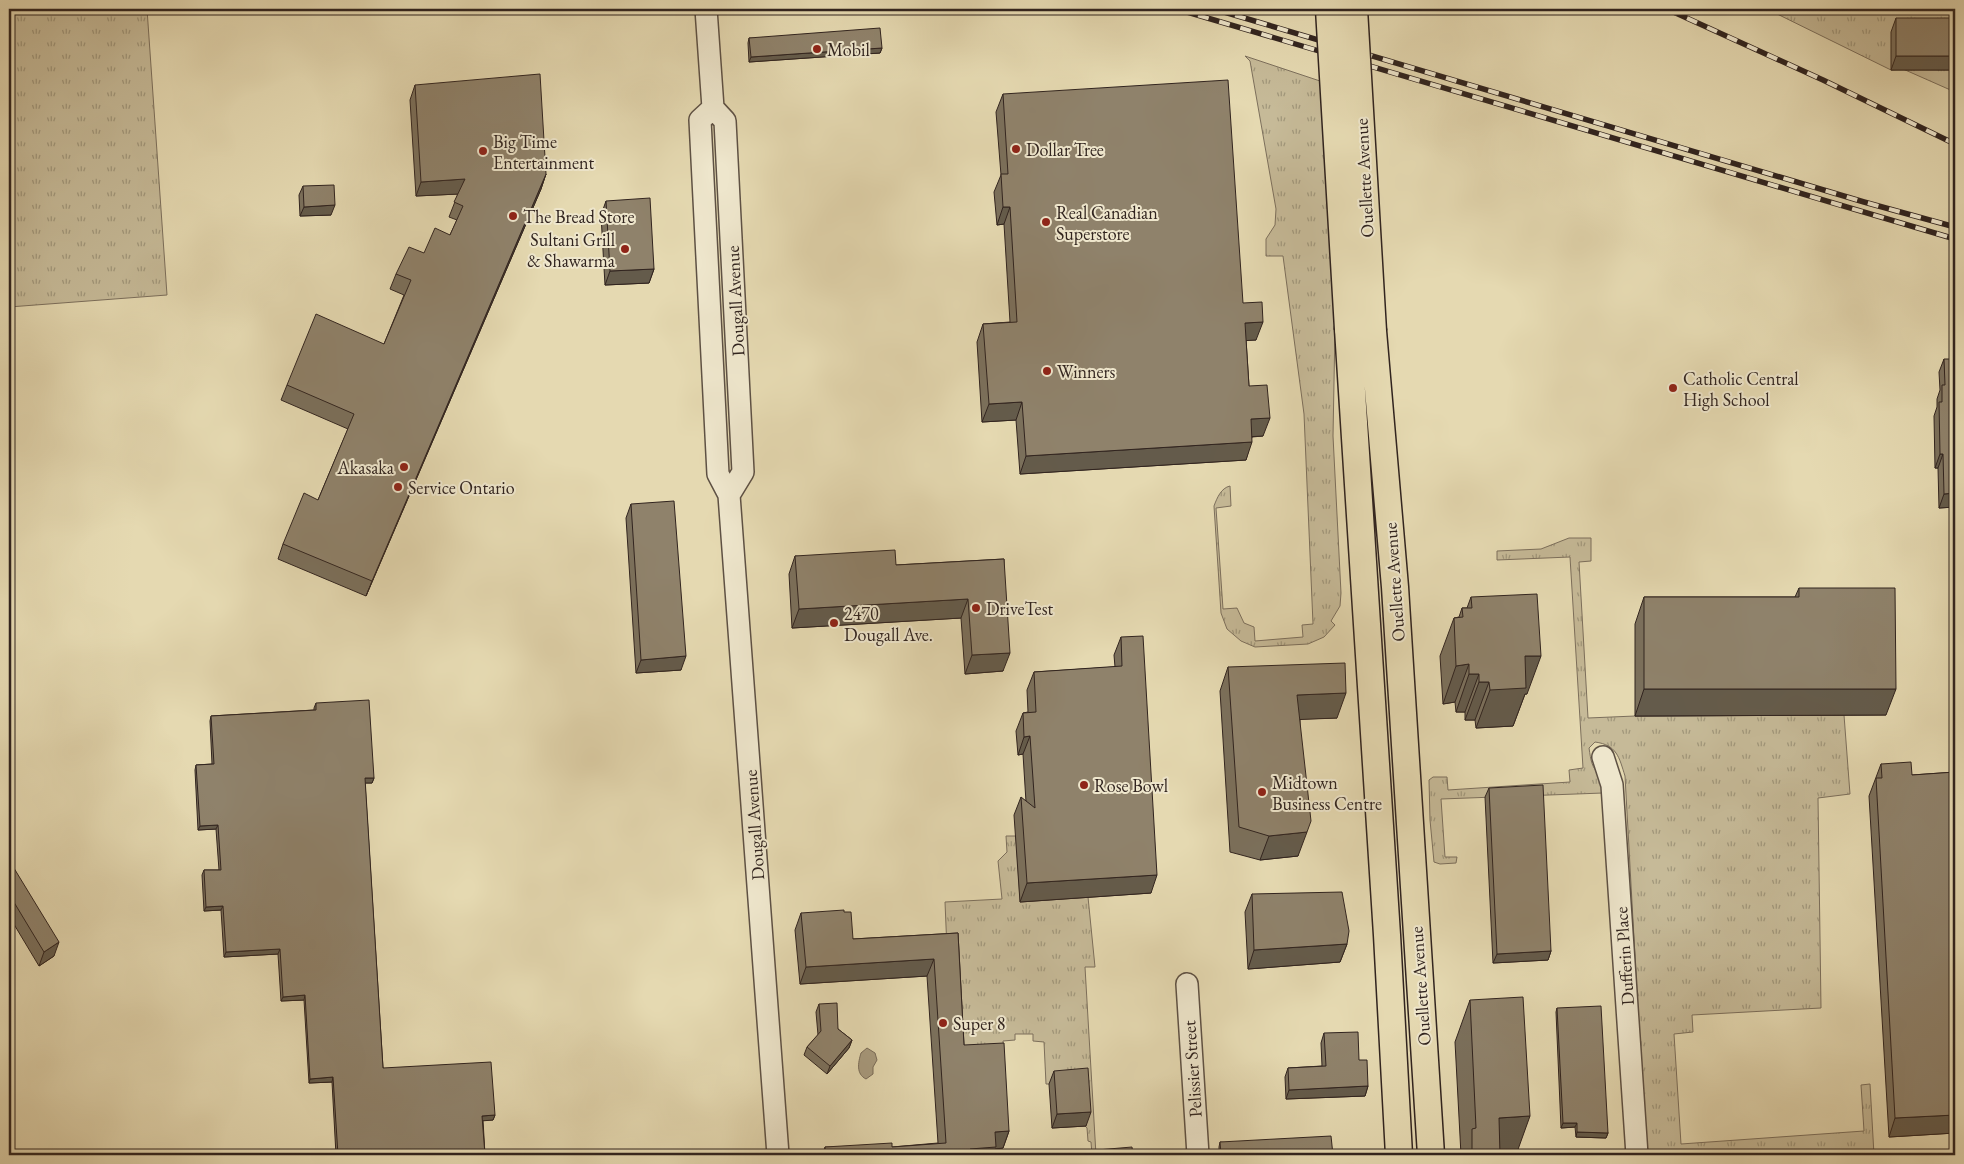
<svg xmlns="http://www.w3.org/2000/svg" width="1964" height="1164" font-family="'EB Garamond',serif">
<defs>
<pattern id="grass-tufts" width="24" height="20" patternUnits="userSpaceOnUse" patternTransform="scale(1.25)"><rect width="24" height="20" fill="#c6ba98"/><path d="M3 7l-1-3M5 7V3M7 7l1-3M15 17l-1-3M17 17v-4M19 17l1-3" fill="none" stroke="#a1977b"/></pattern>
</defs>
<rect width="100%" height="100%" fill="#e5d9b1"/>
<filter id="stains"><feTurbulence type="fractalNoise" baseFrequency=".004" numOctaves="4"/><feColorMatrix values="0 0 0 0 .2 0 0 0 0 .09 0 0 0 0 .02 0 0 0 .5 -.17"/></filter>
<radialGradient id="worn" r=".72"><stop offset=".6" stop-color="#630" stop-opacity="0"/><stop offset="1" stop-color="#630" stop-opacity=".3"/></radialGradient>
<path fill="url(#grass-tufts)" stroke="#7c6f5c" d="M9,9H147L167,295L9,307Z
M1767,9H1955V92L1903,69L1891,70Z
M1245,56L1320,81L1339,327L1335,328L1333,436L1341,593L1340,606L1331,621L1335,625L1324,637L1308,644L1255,647L1241,641L1227,629L1221,613L1214,506C1217,498 1221,488 1230,486L1231,506L1216,508L1223,609L1237,608L1244,623L1254,627L1255,641L1303,637L1302,625L1313,624L1304,414L1283,256H1266V239L1275,225L1276,209L1250,61Z
M1569,538H1591V561L1579,562L1588,718L1635,716L1844,715L1850,794L1818,798L1821,1008L1692,1015L1693,1032L1674,1034L1681,1144L1864,1131L1861,1085L1870,1084L1874,1155H1646L1625,776C1619,757 1617,745 1595,742L1589,748C1591,760 1591,768 1601,775L1603,793L1441,799L1445,857H1457L1456,863L1440,864L1434,862L1430,820L1429,780L1433,777H1447L1448,790L1570,782L1569,770L1583,768L1570,557L1497,560V551L1541,549Z
M1006,836H1016L1020,901L1088,897L1095,967H1085L1096,1155H1092L1091,1142L1088,1141L1087,1128L1049,1084H1046L1044,1042L1033,1041V1034H1015V1040L1003,1041L1004,1060L958,1062L947,950L945,902L1002,899L998,861L1007,852Z"/>
<path fill="#a89b7f" stroke="#786b59" d="M867,1048L875,1053L877,1060L873,1067V1074L866,1079C856,1074 858,1063 861,1053Z"/>
<g fill="none" stroke-linecap="round" stroke-linejoin="round">
<g stroke="#5e5144" stroke-width="24">
<path id="minor" d="M706,9L713,108L725,121L743,472L729,495
M713,108L700,120L718,474L729,495L778,1155
M1603,757L1612,785L1637,1155
M1187,984L1198,1155"/>
</g>
<g stroke="#31241f" stroke-width="29">
<path id="major" d="M1348,329L1387,935L1399,1155
M1373,331L1395,587L1431,1155"/>
</g>
<use href="#minor" stroke="#eee6cc" stroke-width="21"/>
<use href="#major" stroke="#e5d9b1" stroke-width="26"/>
<g stroke="#31241f" stroke-width="5.5">
<path id="rail" d="M1177,9L1955,239
M1214,9L1864,202L1955,227
M1667,9L1823,80L1955,144"/>
</g>
<use href="#rail" stroke="#eee6cc" stroke-width="4" stroke-dasharray="11" stroke-linecap="butt"/>
<g stroke="#31241f" stroke-width="29" stroke-linecap="butt">
<path id="major-bridge" d="M1329,9L1348,329
M1354,9L1373,331"/>
</g>
<use href="#major-bridge" stroke="#e5d9b1" stroke-width="26"/>
</g>
<path fill="#7b705c" stroke="#31241f" d="M1896,18L1952,70H1891V32Z
M749,38L882,48L880,53L749,62L748,43Z
M415,85L546,174L541,189L366,596L278,559L283,544L318,500L348,429L281,400L287,385L384,344L404,295L390,289L396,274L450,235L457,220L449,217L458,194L416,196L410,100Z
M1003,94L1243,303L1256,340H1246L1249,386L1263,436L1252,437L1246,460L1020,474L1016,420L982,422L977,342L983,324L1010,322L1004,224L997,225L994,192L1001,175L996,112Z
M303,186L331,215L300,216L299,195Z
M606,201L654,269L649,283L605,285L601,215Z
M1944,359L1955,507L1939,508L1938,468H1935L1934,416L1937,407V399L1940,390L1939,372Z
M631,504L681,670L636,673L626,518Z
M795,556L896,565L1004,559L1003,671L965,674L961,618L792,628L789,574Z
M1799,588L1886,715L1635,716V624L1644,597H1795Z
M1471,597L1527,694H1525L1513,726L1476,728L1475,720H1465V712H1456L1455,702L1443,704L1440,656L1454,618L1459,617L1462,608H1467Z
M1121,637L1151,893L1020,902L1014,815L1021,797L1026,802L1023,754L1018,755L1016,731L1023,713L1028,712L1027,690L1034,672L1115,667L1114,655Z
M1228,667L1337,718L1300,719L1298,856L1260,860L1230,852L1220,691Z
M316,703L374,778L372,783H365L383,1068L495,1115L493,1120H483L485,1155H336L332,1082L309,1083L304,1000L281,1001L278,954L224,957L221,910L204,911L202,875L204,870H219L216,829L198,830L195,770L196,765L212,764L210,721L211,716L314,710V708Z
M1881,764L1912,775L1955,772V1133L1889,1137L1869,796Z
M1489,788L1551,951L1548,960L1493,963L1485,797Z
M9,860L54,956L39,966L9,916Z
M1252,894L1347,944L1340,962L1248,969L1245,912Z
M801,913L853,939L958,933L964,1045L1009,1131L1003,1148L995,1149L993,1155H822L825,1147H892L938,1143L927,976L800,984L795,930Z
M1470,1000L1516,1155H1461L1455,1042Z
M819,1004L838,1029L852,1040L849,1048L827,1074L804,1055L807,1047L818,1035L816,1012Z
M1557,1008L1608,1133L1606,1138L1576,1137L1575,1127L1561,1128L1556,1012Z
M1324,1033L1368,1086L1365,1096L1286,1099L1285,1077L1288,1068L1322,1066L1321,1043Z
M1054,1071L1086,1126L1052,1128L1049,1084Z
M1220,1142L1333,1155H1219V1147Z"/>
<path fill="#645b4b" stroke="#31241f" d="M882,48L880,53L749,62L751,57Z
M1896,56H1955V60L1952,70H1891Z
M546,174L541,189L366,596L372,581Z
M465,179L459,194L416,196L421,182Z
M335,205L331,215L300,216L304,207Z
M1003,207H1010L1004,224L997,225Z
M654,269L649,283L605,285L610,271Z
M1263,322L1256,340L1239,341L1245,323Z
M1022,402L1016,420L982,422L989,404Z
M1270,418L1263,436L1245,437L1251,419Z
M1252,442L1246,460L1020,474L1026,456Z
M1940,454H1943L1938,468H1935Z
M1955,493V507L1939,508L1944,494Z
M968,599L961,618L792,628L799,609Z
M1010,653L1003,671L965,674L972,655Z
M686,656L681,670L636,673L641,660Z
M1525,656H1541L1527,694H1525L1513,726L1476,728L1490,690Z
M1469,664L1455,702L1443,704L1456,666Z
M1469,674H1479L1465,712H1456Z
M1479,682H1489L1475,720H1465Z
M1644,689H1896L1886,715L1635,716Z
M1346,693L1337,718L1288,720L1297,695Z
M1030,736L1023,754L1018,755L1024,737Z
M365,778H374L372,783H363Z
M218,825L216,829L198,830L200,826Z
M1307,832L1298,856L1260,860L1269,836Z
M1157,875L1151,893L1020,902L1027,883Z
M223,906L221,910L204,911L206,907Z
M59,942L54,956L39,966L44,952Z
M1347,944L1340,962L1248,969L1254,950Z
M280,949L278,954L224,957L226,952Z
M1551,951L1548,960L1493,963L1497,954Z
M934,959L927,976L800,984L806,967Z
M305,995L304,1000L281,1001L283,997Z
M852,1040L849,1048L827,1074L830,1066Z
M333,1077L332,1082L309,1083L310,1079Z
M1368,1086L1365,1096L1286,1099L1289,1090Z
M1091,1112L1086,1126L1052,1128L1057,1114Z
M495,1115L493,1120L481,1121L482,1116Z
M1955,1115V1133L1889,1137L1895,1118Z
M1530,1116L1516,1155H1485L1499,1118Z
M1563,1123H1577L1575,1127L1561,1128Z
M1009,1131L1003,1148L995,1149L993,1155H968L970,1149L995,1132Z
M1577,1132L1608,1133L1606,1138L1576,1137Z"/>
<path fill="#8f826b" stroke="#31241f" d="M1896,18H1955V56H1896Z
M880,28L882,48L751,57L749,38Z
M540,74L546,174L372,581L283,544L304,493L318,500L354,414L287,385L316,314L384,344L411,280L396,274L409,247L424,253L435,228L450,235L463,206L454,202L465,179L421,182L415,85Z
M1228,80L1243,303L1262,302L1263,322L1245,323L1249,386L1267,385L1270,418L1251,419L1252,442L1026,456L1022,402L989,404L983,324L1017,322L1010,207H1003L1001,174H1008L1003,94Z
M334,185L335,205L304,207L303,186Z
M650,198L654,269L610,271L606,201Z
M1944,359H1955V493L1944,494L1943,454H1940L1939,402H1942V385H1945Z
M674,501L686,656L641,660L631,504Z
M895,550L896,565L1004,559L1010,653L972,655L968,599L799,609L795,556Z
M1799,588H1895L1896,689H1644V597H1799Z
M1537,594L1541,656H1525L1526,688L1490,690L1489,682H1479V674H1469V664L1456,666L1454,618L1463,617L1462,608H1472L1471,597Z
M1143,636L1157,875L1027,883L1021,797L1035,808L1030,736L1024,737L1023,713L1036,712L1034,672L1122,666L1121,637Z
M1345,663L1346,693L1297,695L1311,821L1307,832L1269,836L1239,827L1228,667Z
M369,700L374,778H365L383,1068L491,1062L495,1115L482,1116L485,1155H338L333,1077L310,1079L305,995L283,997L280,949L226,952L223,906L206,907L204,870H221L218,825L200,826L196,765L214,764L211,716L316,710V703Z
M1911,762L1912,775L1955,772V1115L1895,1118L1876,778H1882L1881,764Z
M1543,785L1551,951L1497,954L1489,788Z
M9,860L59,942L44,952L9,894Z
M1342,892L1349,931L1347,944L1254,950L1252,894Z
M844,910V912H851L853,939L958,933L964,1045L1004,1043L1009,1131L995,1132L996,1147L970,1149L971,1155H826L825,1147L892,1143V1147L946,1143L934,959L806,967L801,913Z
M1523,997L1530,1116L1499,1118L1500,1155H1472V1129L1476,1128L1470,1000Z
M837,1003L838,1029L852,1040L830,1066L807,1047L821,1031L819,1004Z
M1601,1006L1608,1133L1577,1132V1123H1563L1557,1008Z
M1358,1032L1359,1060H1367L1368,1086L1289,1090L1288,1068L1326,1066L1324,1033Z
M1088,1068L1091,1112L1057,1114L1054,1071Z
M1331,1136L1333,1155H1221L1220,1142Z
M1132,1147L1133,1155H1098L1097,1150Z"/>
<g fill="#8f2418" stroke="#eee6cc" stroke-width="2">
<circle cx="817" cy="49" r="5"/>
<circle cx="1016" cy="149" r="5"/>
<circle cx="483" cy="151" r="5"/>
<circle cx="513" cy="216" r="5"/>
<circle cx="1046" cy="222" r="5"/>
<circle cx="625" cy="249" r="5"/>
<circle cx="1047" cy="371" r="5"/>
<circle cx="1673" cy="388" r="5"/>
<circle cx="404" cy="467" r="5"/>
<circle cx="398" cy="487" r="5"/>
<circle cx="976" cy="608" r="5"/>
<circle cx="834" cy="623" r="5"/>
<circle cx="1084" cy="785" r="5"/>
<circle cx="1262" cy="792" r="5"/>
<circle cx="943" cy="1023" r="5"/>
</g>
<g text-anchor="middle" dominant-baseline="central" stroke-width="4" stroke-linejoin="round" paint-order="stroke">
<g font-size="18" fill="#31241f" stroke="#eee6cc" text-anchor="start">
<text x="827" y="49">Mobil</text>
<text x="493" y="141">Big Time<tspan x="493" dy="21">Entertainment</tspan></text>
<text x="1026" y="149">Dollar Tree</text>
<text x="1056" y="212">Real Canadian<tspan x="1056" dy="21">Superstore</tspan></text>
<text x="523" y="216">The Bread Store</text>
<text x="615" y="239" text-anchor="end">Sultani Grill<tspan x="615" dy="21">&amp; Shawarma</tspan></text>
<text x="1057" y="371">Winners</text>
<text x="1683" y="378">Catholic Central<tspan x="1683" dy="21">High School</tspan></text>
<text x="394" y="467" text-anchor="end">Akasaka</text>
<text x="408" y="487">Service Ontario</text>
<text x="986" y="608">DriveTest</text>
<text x="844" y="613">2470<tspan x="844" dy="21">Dougall Ave.</tspan></text>
<text x="1272" y="782">Midtown<tspan x="1272" dy="21">Business Centre</tspan></text>
<text x="1094" y="785">Rose Bowl</text>
<text x="953" y="1023">Super 8</text>
</g>
<g font-size="18" fill="#31241f" stroke="#eee6cc">
<text transform="translate(1364 178) rotate(-93)">Ouellette Avenue</text>
<text transform="translate(735 301) rotate(-93)">Dougall Avenue</text>
<text transform="translate(1394 582) rotate(-94)">Ouellette Avenue</text>
<text transform="translate(754 825) rotate(-94)">Dougall Avenue</text>
<text transform="translate(1624 956) rotate(-94)">Dufferin Place</text>
<text transform="translate(1420 986) rotate(-94)">Ouellette Avenue</text>
<text transform="translate(1192 1069) rotate(-94)">Pelissier Street</text>
</g>
</g>
<rect width="1964" height="1164" fill="none" stroke="#e5d9b1" stroke-width="30"/>
<rect x="10" y="10" width="1944" height="1144" fill="none" stroke="#31241f" stroke-width="2.5"/>
<rect x="15" y="15" width="1934" height="1134" fill="none" stroke="#31241f"/>
<rect width="100%" height="100%" filter="url(#stains)"/>
<rect width="100%" height="100%" fill="url(#worn)"/>
</svg>
